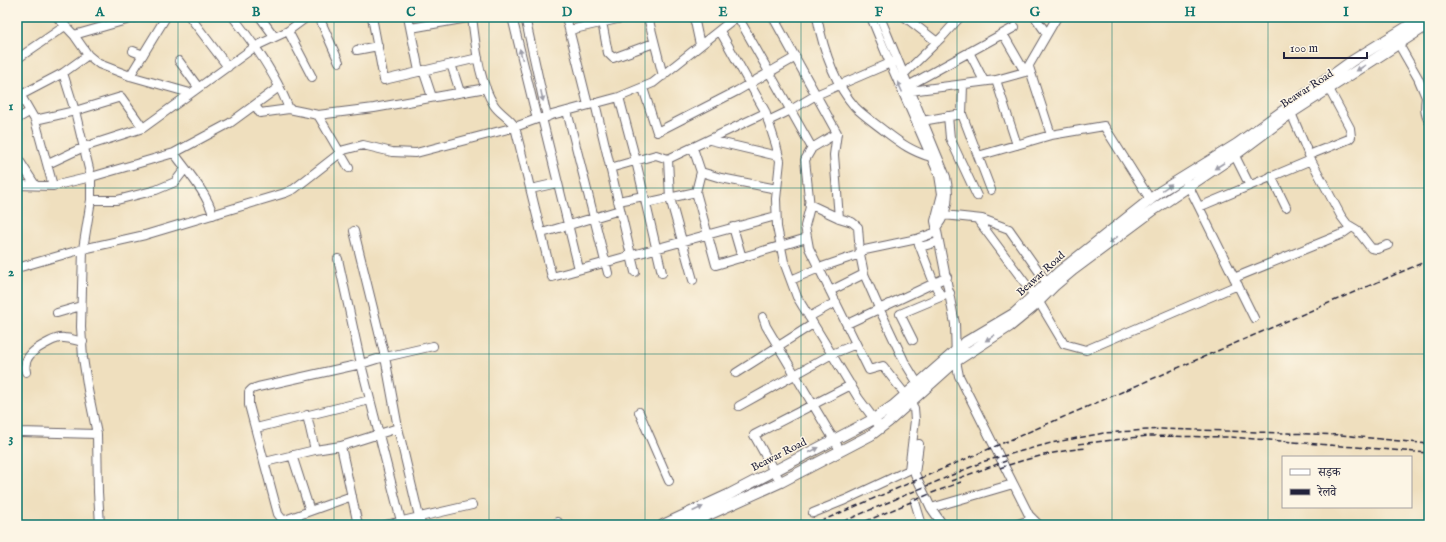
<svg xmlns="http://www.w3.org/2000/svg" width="1446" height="542" font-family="'IM FELL English','Noto Serif Devanagari',serif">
<rect width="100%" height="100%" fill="#fcf5e5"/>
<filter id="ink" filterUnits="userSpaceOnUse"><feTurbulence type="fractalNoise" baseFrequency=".025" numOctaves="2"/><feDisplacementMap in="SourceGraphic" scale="8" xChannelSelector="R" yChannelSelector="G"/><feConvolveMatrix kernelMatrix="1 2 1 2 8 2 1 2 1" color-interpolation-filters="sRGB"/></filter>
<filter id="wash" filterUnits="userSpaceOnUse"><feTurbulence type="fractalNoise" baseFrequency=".012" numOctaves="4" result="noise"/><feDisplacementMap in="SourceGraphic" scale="16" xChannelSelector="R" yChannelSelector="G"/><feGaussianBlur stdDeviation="0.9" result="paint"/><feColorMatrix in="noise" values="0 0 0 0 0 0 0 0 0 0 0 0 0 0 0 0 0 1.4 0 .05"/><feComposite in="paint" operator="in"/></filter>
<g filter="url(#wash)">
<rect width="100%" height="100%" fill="#efdfbe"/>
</g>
<g filter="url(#ink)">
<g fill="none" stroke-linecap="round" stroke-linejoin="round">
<g stroke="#6a6469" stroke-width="10">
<path id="minor" d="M57,17L74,35L88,55L99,64L130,76L190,93
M190,17L228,67
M233,17C255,45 277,76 289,109L318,115L349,168
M260,17L274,36
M319,17L339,62
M372,17L384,80L478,58
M408,17L419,71
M472,17C476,46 478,80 494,105C500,114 510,118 515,127L552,277L776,216
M512,17L537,119
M525,17L547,117
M566,17L588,105
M648,17L663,76
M694,17L700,45
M738,17L812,148
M773,17L837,133L834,155L839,218
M817,17C823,48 834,83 855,107C864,116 876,124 886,132C902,144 911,151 931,157
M871,17L890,63L939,175L942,194L935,221L955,324L956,361L959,376L1029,515L1039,525
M880,17L946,177C950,195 948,213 936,228
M905,17L937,42
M1035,17L1047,34
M775,20L783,17
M602,22L608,53L613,58L654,43
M411,28L473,17
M570,30L626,17
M288,31L312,77
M720,31L765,111L776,145L780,161L776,199L777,227L784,262L797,297L859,399L877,423
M1003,34L1025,72
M74,35L137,17
M1398,43L1418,78L1426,97L1429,100
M357,50L378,46
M133,51L143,55
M969,52L984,81
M17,59L65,26
M179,61L198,87
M451,64L460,92
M1029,67L1051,135
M423,70L432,97
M63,73L75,111L91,177V200L83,249L81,327L83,358L88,390L97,434L98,492L100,525
M903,75L943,36L960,17
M130,76L166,17
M996,80L1017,145
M963,85L962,114L991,190
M908,86L1015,27
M643,88L657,132L737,91L796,57
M17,89L35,120L53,186
M910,91L996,80L1025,72L1057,17
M21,95L63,73L88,55
M619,97L636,161L662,273
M1426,97C1425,105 1424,114 1429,121
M595,103L635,272
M255,105L260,113L289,109
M567,111L608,273
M1291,113L1311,160L1341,216L1347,224L1357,230L1371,248L1377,249L1388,245
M318,115L374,108L486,88
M948,116L950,138L977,196
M542,118L579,269
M17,119L29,112
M35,120L75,111L121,97L143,128
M768,121L791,110L816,95L895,61
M922,121L962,114
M837,133L812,148L805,160L810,207L805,226L809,248L869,370L883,366L905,394
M710,140L778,156
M693,148L701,172L696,192L716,265L807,238
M1232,150L1250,186
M174,153C187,171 207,193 213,215
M1309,155L1349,139L1351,137L1350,128L1329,89
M978,156L1051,135L1104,126L1150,199
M17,157L35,185
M668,159L670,198L693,280
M48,164L84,147L143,128L256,46L288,31L307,17
M610,168L656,155L668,159L765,113
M701,172L721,178L777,189
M1271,176L1286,207
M1186,181L1199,207L1311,160
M17,185L53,186L91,177L174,153L230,123L279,87
M531,189L557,183
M91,200H117L156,190L175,182L185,169
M618,201L644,196
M646,203L696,192
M809,204L839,218L852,222L858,227L860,254L864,274L879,308L904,361L918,384
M1199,207L1254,318
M944,215L982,219L1009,229L1047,283
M978,220L1034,295
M733,227L742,258
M354,231L385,357L398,428L421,525
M542,233L620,210
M917,239L934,283L941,296
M920,247L938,242
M860,251L917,239L937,232
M338,259L361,364L401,521
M17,268L83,249L145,235L285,193L294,189L344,150L363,145L392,152L416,153L515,127L537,119L619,97L653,83L736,17
M1234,278L1342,234L1352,227
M791,280L819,268L860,254
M830,291L864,274
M1039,302L1064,344L1086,350L1238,285
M57,313L81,306
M763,317L766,326L840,450
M809,317L836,302
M847,324L947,277
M913,340L900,314L950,293
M26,372C22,356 37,348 49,342C53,340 59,337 64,338C70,338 77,341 83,342
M736,373L813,324
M739,406L832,354L856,344
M639,412L669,481
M307,415L315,450
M256,428L370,400
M17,430L20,432L97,434
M919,444L915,474L931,508L943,525
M341,446L358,525
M292,455L310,511
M265,462L315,450L341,446L398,428
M781,482L774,471L754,435L851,385
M352,496L285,520L282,519L278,514L249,405V392L252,389L258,387L361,364L377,359L433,346
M915,502L922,525
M931,508L1013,484
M813,513L845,500L909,470L915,420L914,408L910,402
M558,522L559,525
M385,525L472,505
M1015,525L1033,519"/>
</g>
<g stroke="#6a6469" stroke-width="12">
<path id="major" d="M663,525L728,495L874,419L893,406L966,342L1015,313L1059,272L1161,191L1237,144L1352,61L1423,17
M686,525L781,482L871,435L888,422L956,361L1010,326L1032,308L1054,286L1073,270L1155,209L1235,155L1291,113L1429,24"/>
</g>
<use href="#minor" stroke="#fff" stroke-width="8"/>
<use href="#major" stroke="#fff" stroke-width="10"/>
<path stroke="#22223b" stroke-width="1.5" stroke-dasharray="6 3" stroke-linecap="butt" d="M1078,444L1148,436L1231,437L1429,453
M1000,468C1028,458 1057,451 1086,448
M951,481L1006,461
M812,525L1429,260
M835,525L985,461L1051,443L1104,433L1162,429L1197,430L1341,435L1429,444
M857,525L932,493L961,482"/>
</g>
<defs><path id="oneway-solid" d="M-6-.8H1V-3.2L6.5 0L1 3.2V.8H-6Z"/></defs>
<g fill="#9c9ca7">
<use href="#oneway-solid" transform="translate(521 54) rotate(-104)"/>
<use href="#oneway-solid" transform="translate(1361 68) rotate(147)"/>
<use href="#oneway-solid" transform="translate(900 87) rotate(-114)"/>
<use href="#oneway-solid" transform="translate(542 96) rotate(78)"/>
<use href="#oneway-solid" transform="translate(1219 166) rotate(147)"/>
<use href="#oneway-solid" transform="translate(1167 187) rotate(-34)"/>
<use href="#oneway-solid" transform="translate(1113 240) rotate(143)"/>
<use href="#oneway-solid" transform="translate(990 338) rotate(147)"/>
<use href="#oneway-solid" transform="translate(814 450) rotate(-27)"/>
<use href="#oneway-solid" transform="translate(698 509) rotate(-25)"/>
</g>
</g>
<path fill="none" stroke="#0f766e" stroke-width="1" stroke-opacity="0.55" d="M178,17V525M334,17V525M489,17V525M645,17V525M801,17V525M957,17V525M1112,17V525M1268,17V525M17,188H1429M17,354H1429"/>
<g text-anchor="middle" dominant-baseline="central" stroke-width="3" stroke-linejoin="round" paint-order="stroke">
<g font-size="11" fill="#22223b" stroke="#fcf5e5">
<text transform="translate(1307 89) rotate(-33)">Beawar Road</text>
<text transform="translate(1041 274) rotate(-42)">Beawar Road</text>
<text transform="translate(779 455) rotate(-27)">Beawar Road</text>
</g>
</g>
<rect width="1446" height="542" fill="none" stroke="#fcf5e5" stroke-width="44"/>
<rect x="1282" y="456" width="130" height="52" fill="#fcf5e5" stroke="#a5a1a1"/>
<rect x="1290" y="469" width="20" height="6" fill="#ffffff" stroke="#a5a1a1"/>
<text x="1318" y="476" font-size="12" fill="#22223b">सड़क</text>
<rect x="1290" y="489" width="20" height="6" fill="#22223b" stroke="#a5a1a1"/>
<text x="1318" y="496" font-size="12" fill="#22223b">रेलवे</text>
<path d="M1284 52v6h83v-6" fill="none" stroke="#22223b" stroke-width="2"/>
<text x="1290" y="52" font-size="12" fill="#22223b" stroke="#fcf5e5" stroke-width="3" paint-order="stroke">100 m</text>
<rect x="22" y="22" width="1402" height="498" fill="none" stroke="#0f766e" stroke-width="1.5"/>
<g font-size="13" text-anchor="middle" font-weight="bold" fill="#0f766e">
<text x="100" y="16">A</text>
<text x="256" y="16">B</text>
<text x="411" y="16">C</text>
<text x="567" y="16">D</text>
<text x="723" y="16">E</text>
<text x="879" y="16">F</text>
<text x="1035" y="16">G</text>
<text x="1190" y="16">H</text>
<text x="1346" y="16">I</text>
<text x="11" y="110">1</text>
<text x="11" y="276">2</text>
<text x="11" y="442">3</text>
</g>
</svg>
